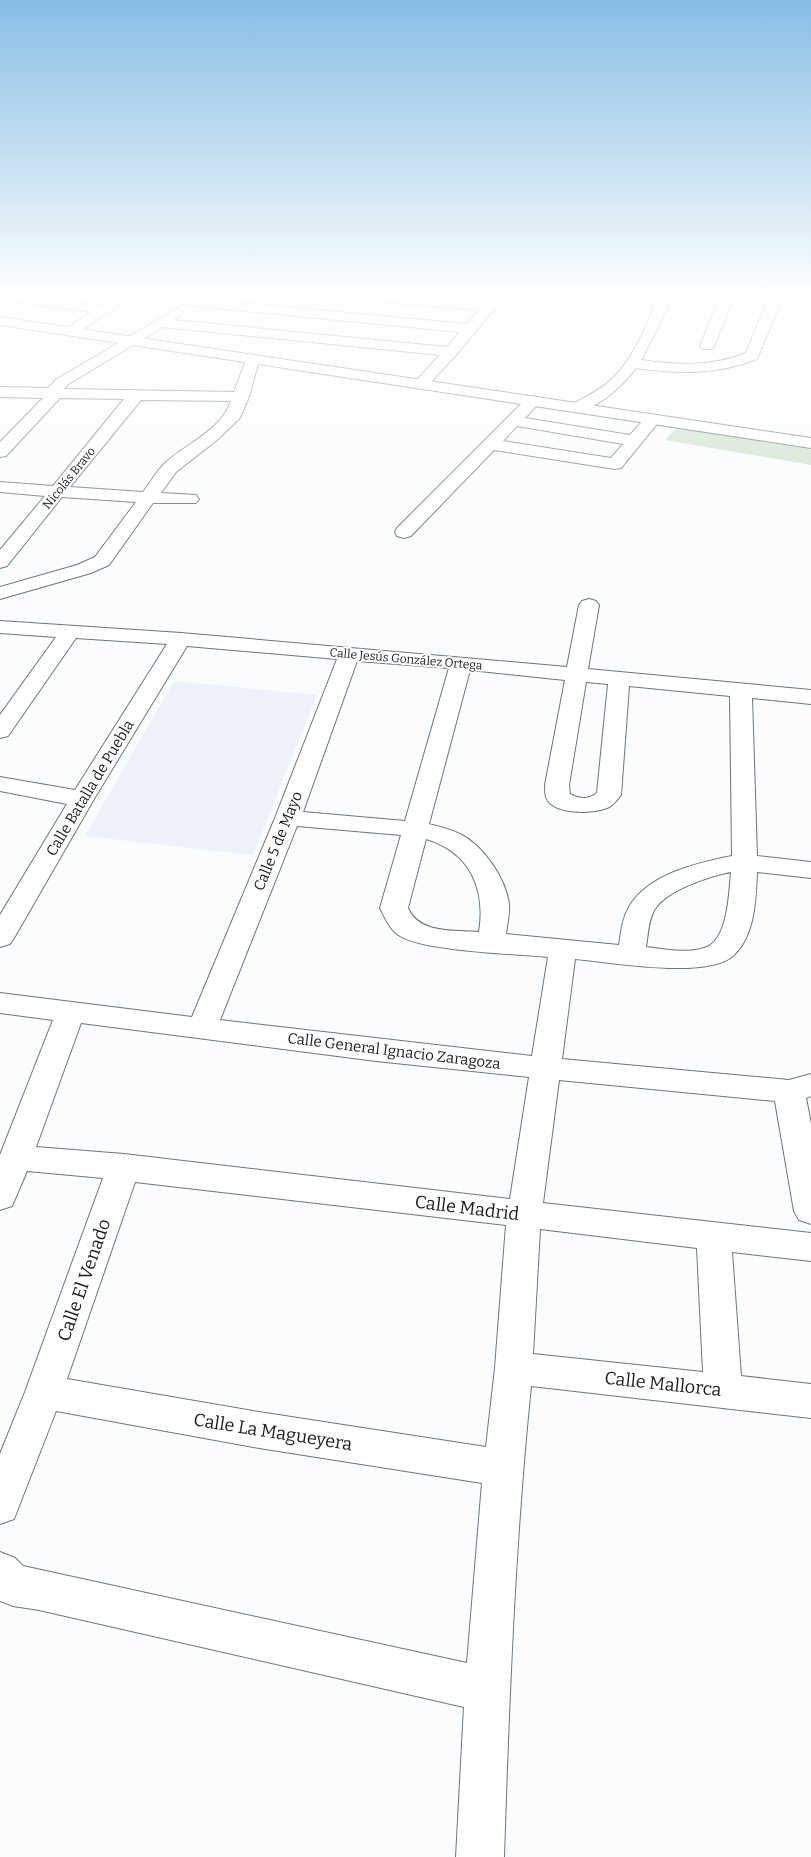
<svg xmlns="http://www.w3.org/2000/svg" width="811" height="1857" font-family="Bitter,serif">
<rect width="100%" height="100%" fill="#fbfcfd"/>
<path fill="#ecf1fa" d="M174,681L317,695L253,855L85,836Z"/>
<path fill="#ccdfc9" d="M677,427L811,448V465L665,440Z"/>
<g fill="none" stroke-linecap="round" stroke-linejoin="round">
<g stroke="#6f747b" stroke-width="2">
<path id="minor" d="M0,292L101,306L123,292H138L75,335H65L63,332L65,329L91,312L0,300Z
M305,292H354L485,303L494,292H508L456,355L426,387H416L413,384L440,355L163,327L67,385L64,389L234,392L247,357H257L259,360L249,397L240,418L217,440L176,472L161,493L196,495L199,499L196,503H153L109,565L91,573L0,599V587L77,565L95,557L136,502L62,497L7,566L0,568V550L45,496L0,492V482L53,486L124,399L60,398L6,456L0,457V442L43,398L0,397V387L48,388L57,379L176,309L183,313L174,320L447,347L460,332L184,305L182,302L189,298L467,324L479,310L312,296ZM141,400L231,401C220,432 186,443 164,464C156,472 150,483 143,492L70,487Z
M659,292H673L659,326L641,360C677,365 712,367 746,353L771,292H785L757,359C717,375 678,374 636,368C625,383 593,415 573,410L571,407L573,404C587,396 602,389 613,378C635,356 649,322 659,292Z
M722,292H736L714,346L712,349H702L700,346Z
M533,396L539,398L541,401L525,418L630,435L647,416H659L661,419L621,468L615,469L494,450L411,536L404,538L397,536L395,532L397,528L527,398ZM517,426L623,444L611,458L503,441Z
M589,599L596,601L599,605L588,669L811,690V704L752,698L757,856L811,862V878L757,872C756,899 755,935 734,955C708,980 611,962 575,959L562,1059L789,1080L811,1074V1096L806,1098L811,1124V1224L799,1220L794,1211L775,1101L559,1080L543,1203L811,1233V1261L732,1252L741,1376L811,1384V1418L531,1386C515,1543 509,1700 504,1857H456L464,1707L39,1610L13,1606L0,1601V1552L15,1558L23,1566L467,1663L482,1483L259,1448L56,1411L14,1519L0,1524V1454L25,1392L103,1178L27,1171L12,1206L0,1210V1155L53,1020L0,1013V993L192,1017L275,818L337,659L187,646L94,799L14,938L10,944L0,947V915L67,804L0,791V777L75,790L167,644L76,638L8,736L0,738V715L56,637L0,633V621L181,633L567,667L579,605L582,601ZM357,661L449,668L405,821L303,812ZM470,670L565,680L545,785C545,788 545,794 546,797C552,815 593,814 607,808C613,806 617,800 621,795L629,686L730,696L732,856C697,863 648,874 629,907C622,919 621,932 619,945L506,934C507,924 510,914 509,904C506,879 484,847 462,835C452,830 441,827 429,824ZM586,682L608,684L597,793C588,800 580,799 570,794L569,785ZM297,826L401,835L380,908C385,918 390,930 400,936C423,951 516,954 548,957L532,1056L220,1020ZM426,839C470,852 486,889 479,932C454,930 419,934 408,908ZM731,872C729,893 728,942 704,948C686,954 665,949 646,947C648,936 648,920 655,909C667,890 710,876 731,872ZM81,1023L376,1061L529,1077L510,1199L124,1154L36,1147ZM135,1182L506,1225L495,1368L486,1447L259,1412L67,1379ZM540,1229L697,1248L703,1372L533,1354Z"/>
</g>
<g stroke="#6f747b" stroke-width="2">
<path id="major" d="M0,317L811,438V448L0,325Z"/>
</g>
<use href="#minor" fill="#fff" fill-rule="evenodd"/>
<use href="#major" fill="#fff" fill-rule="evenodd"/>
</g>
<linearGradient id="sky" x2="0" y2="1"><stop stop-color="#88bde5"/><stop offset="0.53" stop-color="#fdfefe"/><stop offset="1" stop-color="#fdfefe" stop-opacity="0"/></linearGradient>
<rect width="811" height="552" fill="url(#sky)"/>
<g text-anchor="middle" dominant-baseline="central" stroke-width="4" stroke-linejoin="round" paint-order="stroke">
<g font-size="12" fill="#191b1e" stroke="#fff">
<text transform="translate(69 478) rotate(-51)">Nicolás Bravo</text>
<text transform="translate(406 659) rotate(5)">Calle Jesús González Ortega</text>
</g>
<g font-size="15" fill="#191b1e" stroke="#fff">
<text transform="translate(90 788) rotate(-59)">Calle Batalla de Puebla</text>
<text transform="translate(278 841) rotate(-68)">Calle 5 de Mayo</text>
<text transform="translate(394 1051) rotate(7)">Calle General Ignacio Zaragoza</text>
</g>
<g font-size="18" fill="#191b1e" stroke="#fff">
<text transform="translate(467 1208) rotate(7)">Calle Madrid</text>
<text transform="translate(84 1280) rotate(-71)">Calle El Venado</text>
<text transform="translate(663 1384) rotate(6)">Calle Mallorca</text>
<text transform="translate(273 1432) rotate(9)">Calle La Magueyera</text>
</g>
</g>
</svg>
